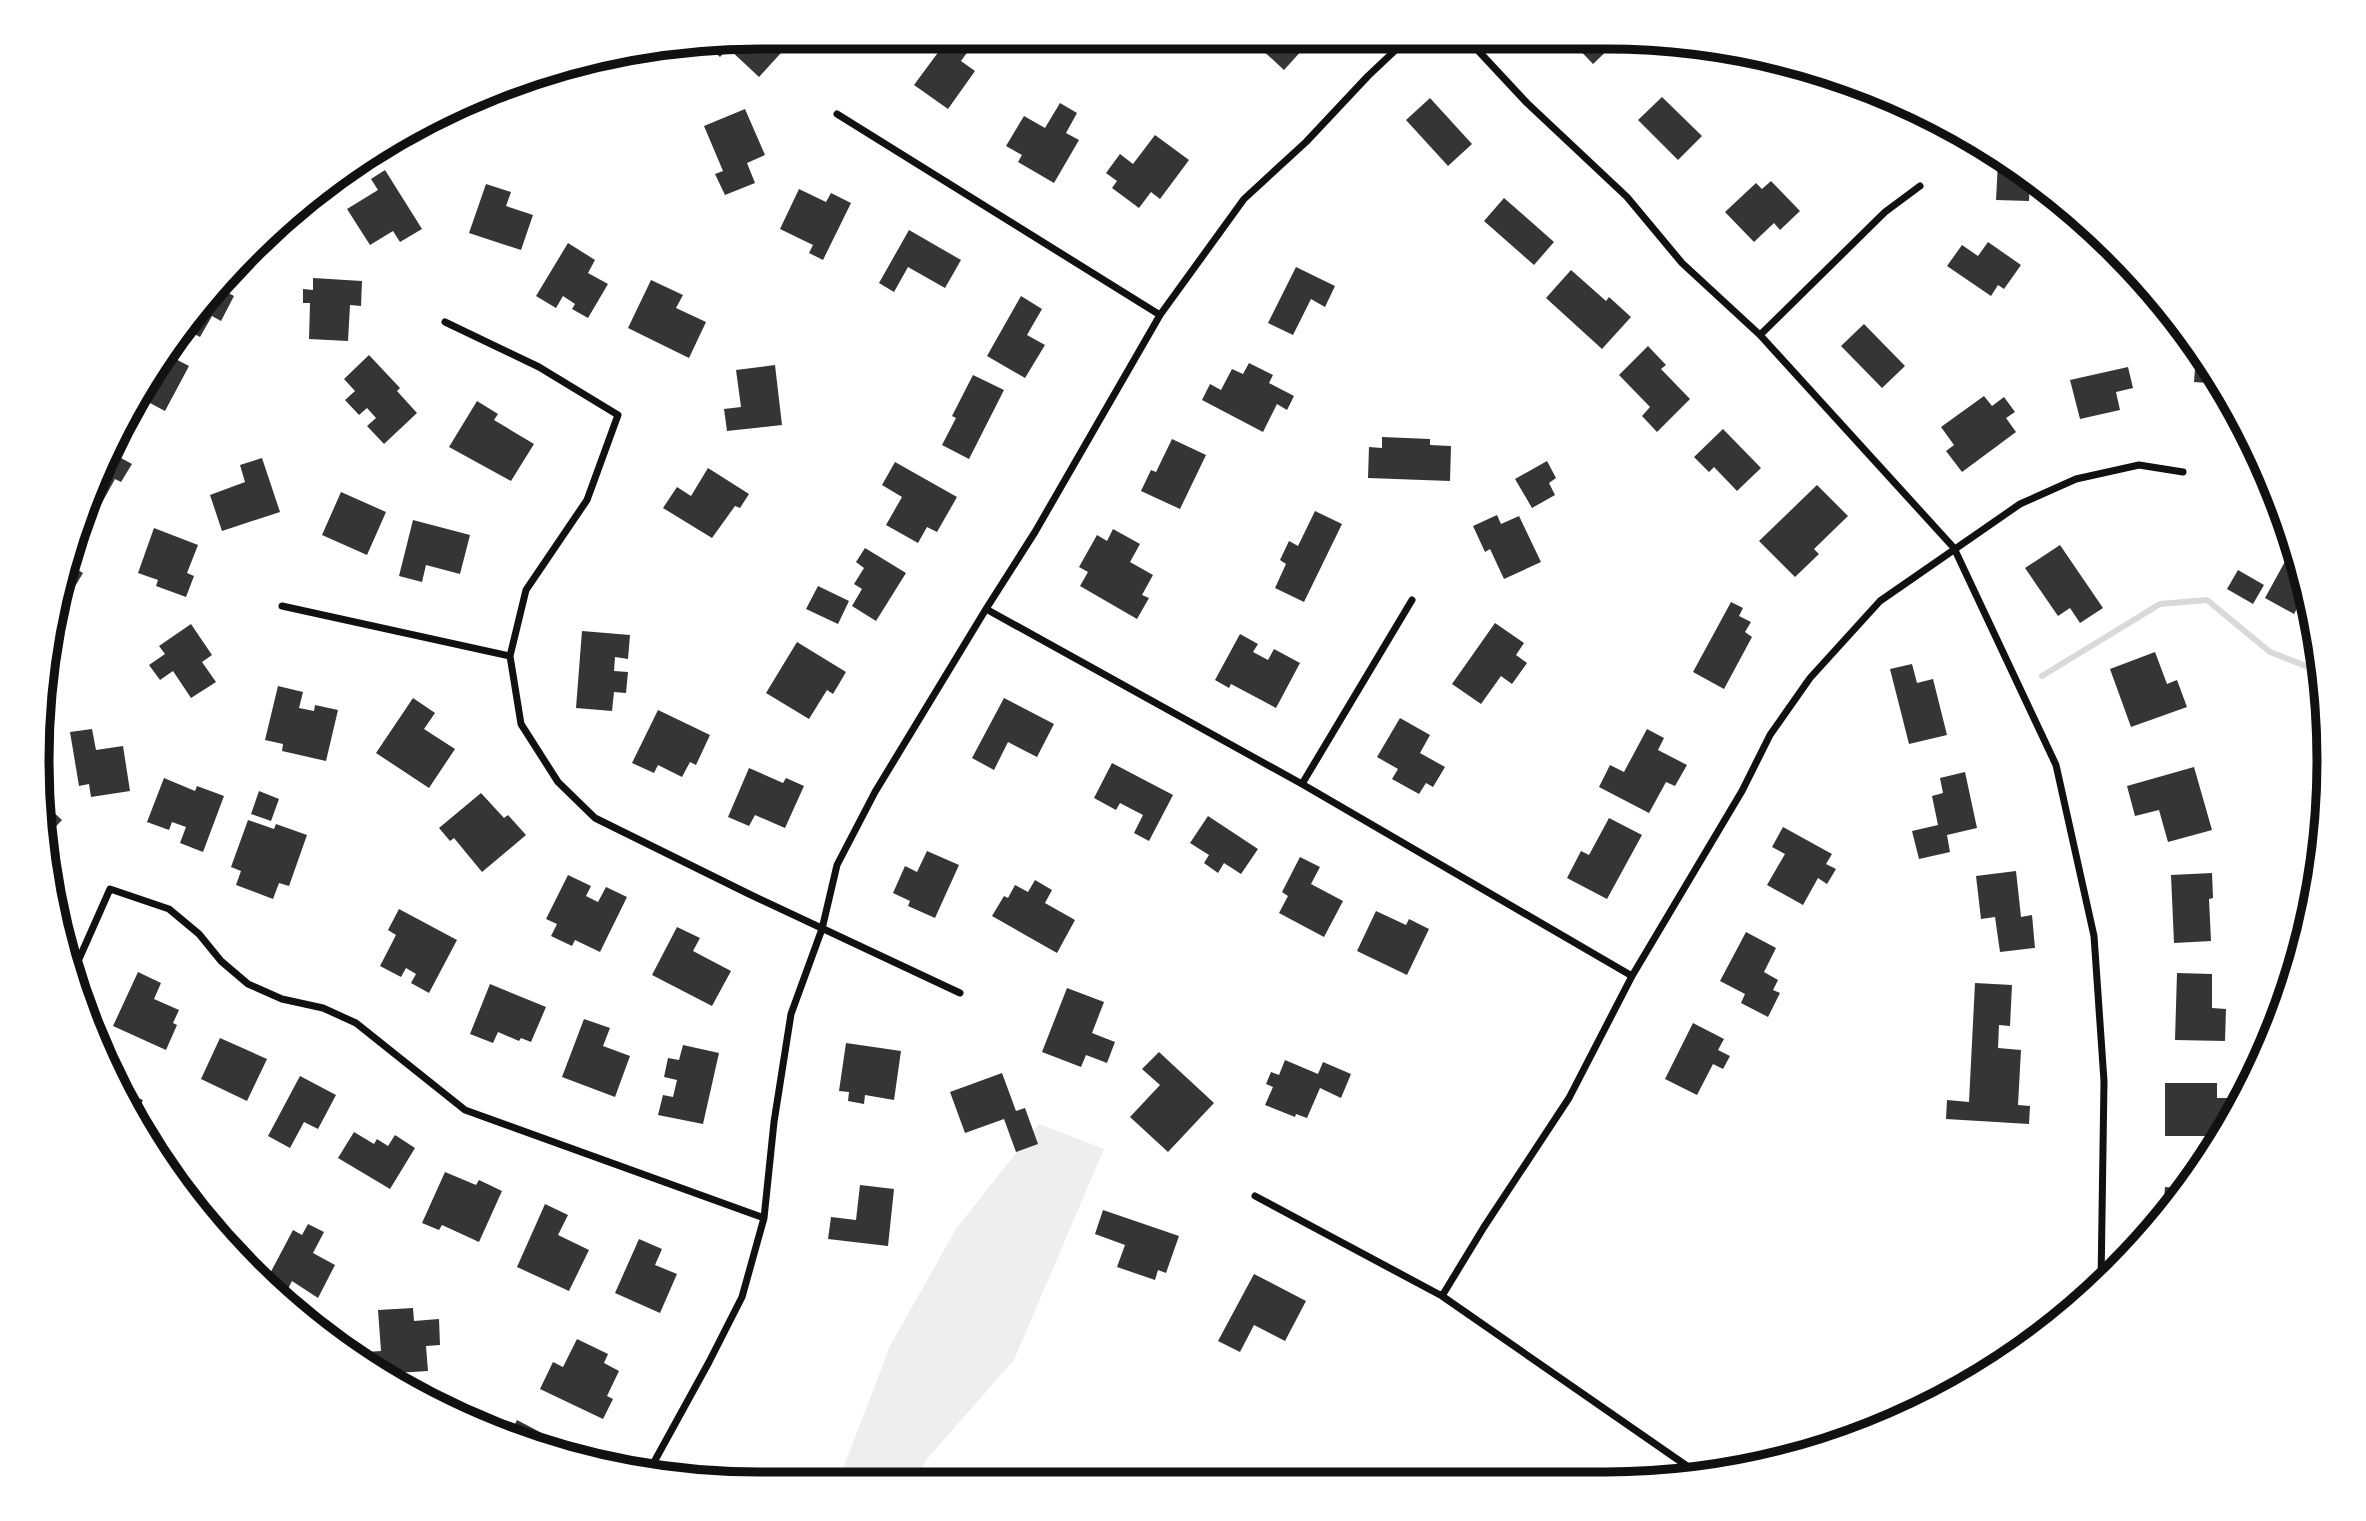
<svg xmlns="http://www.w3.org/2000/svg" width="2366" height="1521" font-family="'PT Sans Narrow',sans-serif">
<rect width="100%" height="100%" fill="#fff"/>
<path fill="#eee" d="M1039,1124L1104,1149L1014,1360L927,1459L915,1479H839L890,1346L956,1229Z"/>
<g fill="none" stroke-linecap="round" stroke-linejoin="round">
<path stroke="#d9d9d9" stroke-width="6" d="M2042,676L2160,604L2207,600L2270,652L2321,672"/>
</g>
<path fill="#353535" d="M705,43H790L759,77L728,48L720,57Z
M945,43H974L961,61L975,71L948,109L914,85Z
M1257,43H1296L1303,49L1284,70L1257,45Z
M1573,43H1615L1593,64Z
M1662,97L1702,136L1678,160L1638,120Z
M1430,98L1472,144L1448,166L1406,120Z
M1060,103L1077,113L1066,133L1079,140L1054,183L1018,162L1022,155L1006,146L1024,116L1045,128Z
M745,109L765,155L747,163L755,183L725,195L715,174L723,171L704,126Z
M1155,135L1189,160L1160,199L1151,192L1139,208L1112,188L1117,181L1106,173L1120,154L1133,164Z
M2006,158L2030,176L2029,201L1996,200L1998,162H2006Z
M385,170L422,229L400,242L393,231L370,245L347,209L378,190L371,179Z
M1771,181L1800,211L1780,230L1774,223L1754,242L1725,212L1756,183L1762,189Z
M486,184L511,192L506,206L533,215L521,250L469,233Z
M799,189L826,202L831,193L851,203L823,260L809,253L813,245L780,229Z
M1504,198L1554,242L1534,265L1484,221Z
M909,230L961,260L945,288L908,267L894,292L879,283Z
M1988,242L2021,265L2004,289L1998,285L1991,296L1947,266L1962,245L1978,256Z
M568,243L595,260L588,273L608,284L588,318L572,309L575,304L563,296L556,308L536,296Z
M1296,267L1335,286L1325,307L1311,299L1293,335L1268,323Z
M1571,270L1606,301L1609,297L1631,317L1602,349L1546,298Z
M313,278L362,281L361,306L350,305L348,341L309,339L310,303H303V289L313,290Z
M651,280L683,295L676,308L706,322L689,358L628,328Z
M217,287L234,296L221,321L212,316L200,337L181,327Z
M1021,296L1042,309L1027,335L1045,345L1025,378L987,356Z
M1864,324L1905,366L1882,388L1841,346Z
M1648,346L1666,365L1661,369L1690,399L1657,432L1642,416L1650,407L1619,375Z
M164,353L189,366L165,411L150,403L147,408L133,401Z
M369,355L400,388L397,391L417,413L384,444L367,426L376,418L367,408L359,415L345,400L355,391L344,379Z
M2196,355H2202L2220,384L2194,382Z
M1249,363L1273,375L1269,383L1294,396L1287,410L1277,404L1263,432L1202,400L1210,384L1221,390L1232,369L1243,374Z
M775,365L782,425L727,431L724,409L741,407L736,370Z
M2128,367L2133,388L2116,392L2120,410L2080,419L2070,380Z
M973,375L1004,390L969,459L942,445L956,418L952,416Z
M1984,396L1992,406L2004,397L2015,412L2006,418L2016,432L1962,472L1946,451L1954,445L1941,427Z
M477,401L498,414L494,420L534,444L511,481L449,447Z
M1723,429L1761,468L1737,491L1714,467L1709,472L1694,457Z
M1382,437L1430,439V445L1451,446L1450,481L1368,478L1369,447L1382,448Z
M1172,439L1206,455L1180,509L1141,491L1151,470L1156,472Z
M110,452L132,464L121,482L115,479L99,508L87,501Z
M262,458L280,512L222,531L210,495L245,482L240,465Z
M1547,461L1556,478L1549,483L1555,495L1532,508L1515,479Z
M895,462L957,497L937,532L927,527L918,543L886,525L902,497L882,485Z
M708,468L749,494L740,508L735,506L712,538L663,508L677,487L691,496Z
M1817,485L1848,516L1814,549L1819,554L1795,577L1759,541Z
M341,492L386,512L367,555L322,535Z
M1315,511L1342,524L1304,602L1275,588L1286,564L1280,560L1289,541L1298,546Z
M1497,515L1501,524L1519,516L1541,562L1504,579L1490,549L1485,552L1473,526Z
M413,520L470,535L460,574L426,565L422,582L399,576Z
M154,528L198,545L187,573L194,576L186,597L156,586L158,580L138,573Z
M1113,529L1140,544L1130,562L1153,575L1142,595L1149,598L1137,619L1080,586L1088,572L1079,567L1097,535L1107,541Z
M74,532L89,539L73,567L83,573L74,588L64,583Z
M2060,545L2103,608L2080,623L2070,608L2058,616L2025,568Z
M2294,545L2304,573L2307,590L2294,614L2265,598Z
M865,548L906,573L876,621L852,606L862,589L854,584L864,568L856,562Z
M2238,570L2264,585L2253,604L2227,589Z
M818,586L849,601L838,624L806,609Z
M1731,602L1743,608L1739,616L1751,622L1745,632L1752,637L1724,689L1693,672Z
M1495,623L1524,643L1516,655L1527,663L1512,684L1501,676L1481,704L1452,684Z
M191,624L212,655L202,662L216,682L191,698L173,671L160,680L149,665L165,654L159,646Z
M582,631L630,635L628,659L615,657L614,671L628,672L626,693L614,692L612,711L576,708Z
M1240,634L1258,644L1253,652L1268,660L1274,649L1300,663L1276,708L1231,684L1229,688L1215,680Z
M797,642L846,672L833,694L827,690L809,719L766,693Z
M2155,652L2167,684L2177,680L2187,707L2131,727L2110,669Z
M1912,664L1917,683L1933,679L1947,735L1909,744L1890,669Z
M278,686L303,692L299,708L314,711L315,705L338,710L326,761L282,751L283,744L265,740Z
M413,698L435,713L424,729L455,749L429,788L376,753Z
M1004,698L1054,724L1037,757L1008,742L994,770L972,758Z
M658,710L710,735L696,765L690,762L682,777L658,765L654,773L632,763Z
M1400,718L1430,735L1420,753L1445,767L1433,787L1426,783L1419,794L1392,779L1398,769L1377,757Z
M92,729L96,750L123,746L130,791L91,797L89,784L79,786L70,732Z
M1647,729L1664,738L1658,750L1687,765L1675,786L1666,782L1649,813L1599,787L1610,765L1624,772Z
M1112,763L1173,795L1149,841L1134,833L1143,815L1120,803L1116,810L1094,798Z
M2194,767L2212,830L2168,842L2159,810L2135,816L2127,786Z
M749,768L783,783L786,778L804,786L785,828L755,815L749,826L728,817Z
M1965,772L1977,828L1947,835L1950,852L1919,859L1912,831L1938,825L1932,796L1943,793L1940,778Z
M164,778L195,791L197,786L224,796L203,852L180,843L186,827L172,822L169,830L147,822Z
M259,791L279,799L271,821L251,814Z
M481,793L504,818L508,815L526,835L482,872L454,838L450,841L439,828Z
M41,801L62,820L42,841V819Z
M1208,816L1258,849L1241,874L1224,863L1218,873L1204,863L1209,855L1190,843Z
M1609,818L1642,835L1607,899L1567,878L1581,851L1589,855Z
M248,820L274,829L276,824L307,835L289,886L279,883L273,899L236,885L241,871L231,867Z
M1783,827L1832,854L1826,864L1836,869L1827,884L1818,878L1803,905L1767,885L1785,854L1772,847Z
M927,851L959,865L935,918L908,906L910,901L893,893L905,866L917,872Z
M1300,857L1320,867L1311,884L1343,901L1324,937L1279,913L1288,896L1282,892Z
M2016,871L2021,917L2032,915L2035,948L2000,952L1995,917L1981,919L1976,876Z
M2212,873L2213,898L2209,899L2211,941L2174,943L2171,875Z
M568,875L591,886L586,896L598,902L606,887L627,897L600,952L575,940L572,946L551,936L557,924L546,919Z
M1035,880L1052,890L1045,903L1075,920L1057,953L992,916L1004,896L1008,898L1015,885L1028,892Z
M399,909L457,940L429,993L411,983L416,974L406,968L401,977L380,966L396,935L388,930Z
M1376,911L1406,925L1409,919L1429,929L1407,975L1357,951Z
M677,927L700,938L693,951L731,971L712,1006L652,975Z
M1746,932L1776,948L1764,972L1778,980L1773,990L1780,993L1768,1017L1741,1003L1745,994L1720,981Z
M138,972L161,983L154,999L179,1010L173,1023L177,1025L166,1050L113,1026Z
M2177,973L2212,974V1008L2226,1009L2225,1041L2175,1040Z
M1975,983L2012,985L2010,1026L1999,1025L1998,1048L2021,1050L2018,1105L2030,1106L2029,1124L1946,1119L1947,1100L1969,1102Z
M490,984L546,1007L531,1042L521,1038L519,1041L498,1032L493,1043L470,1034Z
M1067,988L1104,1002L1092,1033L1115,1042L1107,1063L1086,1055L1081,1067L1042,1052Z
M584,1019L610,1028L603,1046L630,1056L615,1097L562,1077Z
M1693,1023L1724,1039L1718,1050L1730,1056L1723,1069L1713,1064L1697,1095L1665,1079Z
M220,1038L267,1059L247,1101L201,1079Z
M846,1043L901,1051L894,1100L865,1095L864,1104L848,1101L849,1092L839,1091Z
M683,1045L719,1053L703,1124L658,1115L663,1095L673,1097L677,1080L664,1077L668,1058L679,1060Z
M1159,1052L1214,1103L1168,1152L1130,1117L1160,1085L1142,1069Z
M1285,1060L1318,1074L1323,1062L1351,1074L1341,1098L1320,1088L1307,1118L1296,1114L1295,1117L1265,1105L1273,1087L1266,1084L1271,1072L1279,1075Z
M1002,1073L1016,1111L1025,1108L1038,1144L1016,1152L1004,1119L965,1133L950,1092Z
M300,1076L336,1095L318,1129L304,1122L290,1148L268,1136Z
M2165,1083H2217V1098H2227V1130L2222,1136H2165Z
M120,1090L143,1100L135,1118L120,1091Z
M354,1132L374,1144L377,1139L388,1146L395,1135L415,1148L390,1189L338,1158Z
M445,1172L476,1185L479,1180L502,1191L479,1242L442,1225L439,1230L422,1223Z
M860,1185L894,1189L888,1246L828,1239L831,1217L856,1220Z
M2165,1187L2185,1189L2162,1221Z
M545,1204L568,1215L558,1235L589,1250L569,1291L517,1267Z
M1103,1210L1179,1236L1166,1273L1158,1270L1155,1280L1117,1267L1125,1245L1095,1234Z
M308,1224L324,1232L313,1253L335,1265L318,1298L292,1281L283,1299L275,1296L265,1283L293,1230L302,1235Z
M639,1239L662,1249L655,1265L677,1274L660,1313L615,1293Z
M1254,1274L1306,1301L1285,1341L1254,1325L1240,1352L1218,1341Z
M413,1308L414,1321L439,1319L440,1345L426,1346L428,1371L380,1374L367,1367L366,1352L381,1351L378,1310Z
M577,1339L608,1354L604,1363L619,1371L607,1396L613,1399L603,1419L540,1389L553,1362L563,1367Z
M517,1420L557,1441L553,1448L509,1436Z"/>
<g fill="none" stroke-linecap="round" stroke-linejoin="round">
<path stroke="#111" stroke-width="7" d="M1471,43L1527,103L1627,197L1682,263L1760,335L1954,548L2056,765L2094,936L2104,1081L2101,1283
M837,114L1160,315
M445,322L539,367L618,415L587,500L526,590L510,656L521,724L558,782L595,818L749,894L960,993
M1760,335L1885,212L1920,186
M282,606L510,656
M986,609L1302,784L1632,976
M1302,784L1412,600
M71,977L110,889L169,909L199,934L221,961L248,984L282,999L323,1008L356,1023L465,1110L764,1218
M1255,1196L1442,1296L1700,1475
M1442,1296L1484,1227L1569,1098L1632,976L1742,791L1770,735L1810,678L1880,601L2020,504L2076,479L2139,465L2183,472
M648,1473L709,1362L742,1297L764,1218L774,1122L791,1014L822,929L837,865L875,792L986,609L1035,532L1160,315L1244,199L1306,142L1368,76L1403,43"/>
</g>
<path d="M0 0H2366V1521H0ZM760 49H1606A711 711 0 0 1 2317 760V761A711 711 0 0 1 1606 1472H760A711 711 0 0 1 49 761V760A711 711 0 0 1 760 49Z" fill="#fff" fill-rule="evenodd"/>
<path fill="none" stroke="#111" stroke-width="9" d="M760 49H1606A711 711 0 0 1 2317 760V761A711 711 0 0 1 1606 1472H760A711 711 0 0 1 49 761V760A711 711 0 0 1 760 49Z"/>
</svg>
